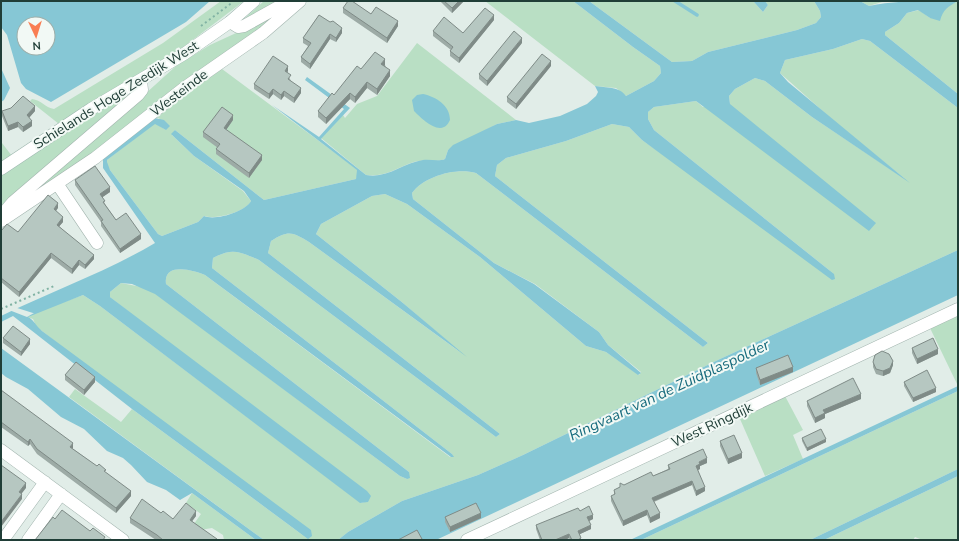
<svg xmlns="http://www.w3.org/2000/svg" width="959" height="541" font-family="'Nunito Sans',sans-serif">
<rect width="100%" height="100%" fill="#e1ede8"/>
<path fill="#b9dfc4" d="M221,1H244L182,48L59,124L30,101L32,99C41,100 46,108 54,109L163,43Z
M264,1H281L248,20L244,19Z
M295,1L93,155L27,196L113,123L176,66L210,45L247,28Z
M485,1H573L633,47L660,66L661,73L654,81L626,96L616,88L595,86Z
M589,1H753L763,12L768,5L765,1H814L820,11L821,17L816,23L797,30L708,52L692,61L672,62Z
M860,1H899L882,2L869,6Z
M958,1V94L885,35V32L899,23L907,13L919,10L930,18C941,13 947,6 958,1Z
M862,39L870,41L958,108V250L720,359L523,455L478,475L402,501L348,532L338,540H264L69,397L75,389L121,422L132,409L308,539L42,331L37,328L33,319L27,317L34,313L83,295L100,306L361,503L368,501L110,297V292L121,283L167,292L156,294L400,476L407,479L409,472L166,284C163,262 193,270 205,275L450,457H453L452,454L212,268L213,258C233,247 240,252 259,260L496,437L500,434L268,253L271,241C289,230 292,232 309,242L460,352L403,303L316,234L321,224L372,196L385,194L407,204L480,257L586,346L606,352L639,375L641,372L608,345L599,332L535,284L494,263L413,199L412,193C424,176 457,167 476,173L703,347L708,343L495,176L497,165L506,158L566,141L612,124L629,127L642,140L834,274L654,130L648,119V112L654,107L696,101L703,107L730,104L729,96L735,89L755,78L765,81L812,117L905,179L835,122L780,73L785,60L833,49Z
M417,43L516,120L497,124L448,150L445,159C436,163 424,159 414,162C398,167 384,178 366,175L321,138L343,115L345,118L357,104L377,96Z
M222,69L358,170V173L356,179L264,200L175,130L172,135L194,156L243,191L251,201C246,212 215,220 204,216L198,222L162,236L158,234L110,170L107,165V160L155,123L166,130L159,118H155L170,105Z
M128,95L129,96L1,209V175L95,113Z
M2,143L12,156L1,163V144Z
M958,316V386L930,328Z
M958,391V469L810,540H641Z
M785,396L803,430L793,435L803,459L765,476L740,419Z
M958,476V540H920V539L915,537L913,540H824Z
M192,493L256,540H224L223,535L212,528L194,531L191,528L201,514L186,503Z"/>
<path fill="#86c7d5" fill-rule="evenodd" d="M1,1H210L186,22L51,102L26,89L21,83L7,35L1,27ZM24,24H48V48H24Z
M573,1H589L672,62L692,61L708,52L797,30L816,23L821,17L820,11L814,1H860L869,6C897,0 928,1 958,1C948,7 943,9 940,21L930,18L918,10L907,13L899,23L885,32V35L958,94V108L870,41L862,39L833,49L785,60L780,73L788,82L910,183L812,117L765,81L755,78L735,89L729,96L730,104L876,223L869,231L696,101L654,107L648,112V119L654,130L834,274L835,279L832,280L642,140L629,127L612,124L566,141L506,158L497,165L495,176L708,343L703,347L476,173C457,167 424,176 412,193L413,199L494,263L534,284L599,332L608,345L641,373L638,375L606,352L586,346L480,257L407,204L385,194L372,196L321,224L316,234L403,303L467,357L309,242C292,232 289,230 271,241L268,253L500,434L496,437L259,260C240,252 233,247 213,258L212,268L452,454L454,457H451L205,275C193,270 163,262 166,284L409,472L410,478L407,479L400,476L155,294L132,284L121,283L110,292V297L367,491L371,496L368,502L360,503L100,306L83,295L28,317C34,320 36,326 42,331L311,530L312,536L308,539L132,409L13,316L1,322V316C52,291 106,272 155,243L103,168V159L155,118L164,120L170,126L166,130L155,124L107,160V162L110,170L158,234L162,236L198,222L204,216C215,221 245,212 251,201L244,191L194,156L171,134L175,130L264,200L356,179L357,170L272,105L319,137L344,109L305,80L307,77L350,108L321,139L366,175C387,179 403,163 423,160C431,159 438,162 445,159L448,150L453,145L497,124L516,120L529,123L560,116L587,104L596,96L598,92L595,86C606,88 619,86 626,96L654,81L661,73L660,66L633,47Z
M753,1H765L768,5L763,12Z
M1,68L10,88L4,100L1,102Z
M423,94C436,97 450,105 450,120C449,122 447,126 444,127C435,132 420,117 414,111L412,100L417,95Z
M958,250V295L451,533L436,540H338L348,532L402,501L478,475L523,455L720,359Z
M1,348L264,540H256L192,493L180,500L166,490L147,482L131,465L123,458L107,451L84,429L61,417L28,389L6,377L1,373Z
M958,386V391L641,540H630Z
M958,469V476L824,540H810Z"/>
<path fill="#e1ede8" d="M14,307L33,313H34L27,317L9,310Z"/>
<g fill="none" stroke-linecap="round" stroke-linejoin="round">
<path stroke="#86c7d5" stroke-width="3.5" d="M675,1L697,15"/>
<g stroke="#a3b5af" stroke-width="13">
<path id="street" d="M230,22L238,27L244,26L289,1
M58,185L97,243
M1,216L13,202L138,95L142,90L141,81
M1,221L95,158L184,88L263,33L300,1
M1,450L123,540
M3,540L45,482
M28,540L61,494
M467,540L958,309"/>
</g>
<g stroke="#9fb9b0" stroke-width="13">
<path id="secondary" d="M1,169L91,109L184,54L230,22L254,1"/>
</g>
<path stroke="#80b2a3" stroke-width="2" stroke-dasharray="2 3" stroke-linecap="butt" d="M201,26L233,2
M1,309L54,286"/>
<use href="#street" stroke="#fff" stroke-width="12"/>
<use href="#secondary" stroke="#fff" stroke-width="12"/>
</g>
<path fill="#9daba6" d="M440,1H464L452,13Z
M343,8L398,26L387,43L343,13Z
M319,15L342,33L336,42L330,39L310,69L301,62V57L308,46L303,43V38Z
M494,20L459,63L450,56V51L451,50L433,36V31L463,33Z
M522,43L487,86L479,79V74Z
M385,65L390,76L377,95L367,88L355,103L350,99L326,124L318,117V111L361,69Z
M551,66L516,109L507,102V97Z
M288,71L287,73L291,81L301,93L294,103L284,96L281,100L273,94L269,99L254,89V84Z
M2,111H35L29,118L32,126L23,132L18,127L8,131L2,116Z
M233,120L226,130L262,160L249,178L216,154V149L218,148L203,137V132Z
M75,180L110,192L102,197L105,204L116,220L141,239L120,253L101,226V222L75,185Z
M58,208L56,211L63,222L59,226L94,259L85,269L79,265L72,274L51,258L19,297L1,282V231L18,232Z
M3,338L30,344L21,356L3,343Z
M912,348L938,354L917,364L912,353Z
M873,362L893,365L890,373L883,376L876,374L873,367Z
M756,368L793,372L760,385L756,373Z
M65,375L95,382L84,395L65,380Z
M904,382L936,392L913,402L904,386Z
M1,390L73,448H72L106,473L131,496L116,513L37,454L30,444L28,446L1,427Z
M861,399L825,414V418L815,423L807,406V401Z
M802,438L826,442L807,451L802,441Z
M720,441L742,458L728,464L720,446Z
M707,463L700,466V469L698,470L705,491L696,496L692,485L654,502L660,518L650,523L647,515L623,526L611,501V496L614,495V490L624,485L653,476L668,469V465Z
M580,511L593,519L589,521L591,529L580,534L581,540H570L569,538L565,540H540L536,529V525Z
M161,513L173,519L196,516L192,521L217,540H156L130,523V518Z
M445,517L481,518L450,532L445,522Z"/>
<path fill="#7f8b87" d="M459,1H464L452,13V8Z
M494,15V20L459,63V58Z
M398,21V26L387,43V38Z
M342,28V33L336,42V38Z
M330,34V39L310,69V64Z
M522,38V43L487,86V81Z
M385,59V65L381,70V64Z
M551,61V66L516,109V104Z
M288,66V71L285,76V71Z
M390,70V76L377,95V89Z
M367,82V88L355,103V97Z
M301,88V93L294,103V98Z
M273,89V94L269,99V94Z
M284,91V96L281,100V95Z
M350,93V99L326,124V118Z
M35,106V111L27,120V115Z
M233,115V120L224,133V128Z
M32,121V126L23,132V127Z
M18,122V127L8,131V126Z
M262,155V160L249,178V173Z
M110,187V192L100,199V194Z
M58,203V208L54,213V209Z
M63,217V222L57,229V225Z
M141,234V239L120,253V249Z
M51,253V258L19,297V292Z
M94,255V259L85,269V265Z
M79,260V265L72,274V269Z
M30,339V344L21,356V352Z
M938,349V354L917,364V359Z
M893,361V365L890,373L883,376V371Z
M793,367V372L760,385V380Z
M95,377V382L84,395V390Z
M936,388V392L913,402V398Z
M861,394V399L825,414V418L815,423V418L823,410Z
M30,439V444L28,446V442Z
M826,439V442L807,451V448Z
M73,443V448L70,452V447Z
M742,453V458L728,464V459Z
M707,458V463L700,466V469L696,471V466L699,462Z
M692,481V485L652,502V498Z
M26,483V488L19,497V492Z
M705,487V491L696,496V491Z
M131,491V496L116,513V508Z
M22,494V499L1,527V522Z
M647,510V515L623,526V521Z
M196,511V516L190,524V520Z
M481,513V518L450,532V527Z
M660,513V518L650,523V518Z
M593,515V519L587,522V517Z
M591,525V529L578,535V531Z
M569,534V538L565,540H555Z"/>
<path fill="#b6c7c1" stroke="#7f8b87" d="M348,1H352L371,14L376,7L398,21L387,38L343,8Z
M444,1H459L452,8Z
M485,8L494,15L459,58L450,51L453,47L433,31L444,17L463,33Z
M319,15L330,22L333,21L342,28L336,38L330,34L310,64L301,57L311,43L303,38Z
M514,31L522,38L487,81L479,74Z
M375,52L385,59L381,64L390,70L377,89L367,82L355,97L350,93L326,118L318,111L332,93L334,95L357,66L361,69Z
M542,54L551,61L516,104L507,97Z
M273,56L288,66L285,71L291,75L288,79L301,88L294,98L284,91L281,95L273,89L269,94L254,84Z
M23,96L35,106L27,115L32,121L23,127L18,122L8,126L2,111L11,108Z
M222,107L233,115L224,128L262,155L249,173L216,149L220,144L203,132Z
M95,166L110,187L100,194L105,201L103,202L116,220L126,213L141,234L120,249L101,221L103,220L75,180Z
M48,195L58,203L54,209L63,217L57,225L94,255L85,265L79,260L72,269L51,253L19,292L1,278V231L7,224L18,232Z
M13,326L30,339L21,352L3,338Z
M933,338L938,349L917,359L912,348Z
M882,351L889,354L893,361L890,368L883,371L876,369L873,362L875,355Z
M788,355L793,367L760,380L756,368Z
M76,362L95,377L84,390L65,375Z
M927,370L936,388L913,398L904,382Z
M853,378L861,394L823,410L825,413L815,418L807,401Z
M1,390L73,443L70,447L97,466L99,464L106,470L104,471L131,491L116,508L37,449L30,439L28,442L1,422Z
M821,429L826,439L807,448L802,438Z
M734,435L742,453L728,459L720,441Z
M703,449L707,458L699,462L700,464L696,466L705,487L696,491L692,481L652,498L660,513L650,518L647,510L623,521L611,496L615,494L614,490L620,487V483L624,485L651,472L653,476L670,469L668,465Z
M1,465L26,483L19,492L22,494L1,522Z
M142,499L161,513L163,511L173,519L186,503L196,511L190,520L217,539V540H163L157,535L130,518Z
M476,503L481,513L450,527L445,517Z
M589,506L593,515L587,517L591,525L578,531L581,538L578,540H572L569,534L555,540H542L536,525L578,508L580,511Z
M62,510L90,531L93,528L105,537L103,540H35L53,517L55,519Z
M417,530L422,539L420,540H398Z"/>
<g text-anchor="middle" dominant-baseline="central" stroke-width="4" stroke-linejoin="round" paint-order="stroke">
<g font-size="14" fill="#203e37" stroke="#f2f9f5">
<text transform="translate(179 93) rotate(-37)">Westeinde</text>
<text transform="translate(116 95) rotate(-32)">Schielands Hoge Zeedijk West</text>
<text transform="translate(712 425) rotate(-25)">West Ringdijk</text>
</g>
<g font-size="15" font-style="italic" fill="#176b7d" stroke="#f2f9f5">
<text transform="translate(669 390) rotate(-25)">Ringvaart van de Zuidplaspolder</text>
</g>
</g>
<rect width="959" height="541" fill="none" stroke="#203e37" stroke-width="4"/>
<g transform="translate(36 36) rotate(176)"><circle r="19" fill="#f2f9f5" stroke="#9eaea9"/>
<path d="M0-3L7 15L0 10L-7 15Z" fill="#f97e53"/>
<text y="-6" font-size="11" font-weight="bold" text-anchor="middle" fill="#203e37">N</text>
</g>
</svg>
